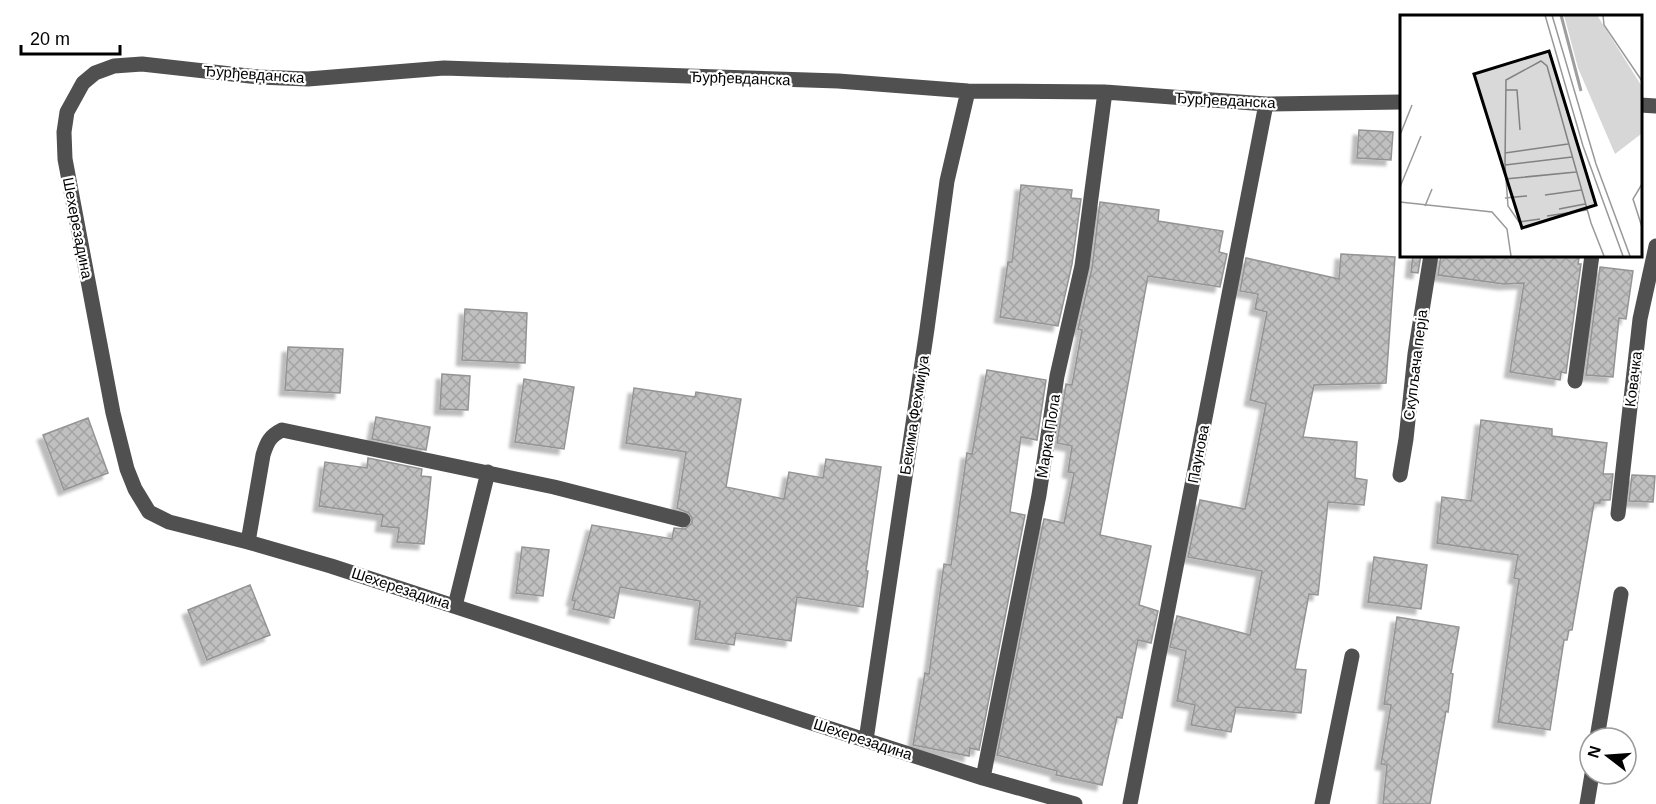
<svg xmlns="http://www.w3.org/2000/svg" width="1656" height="804" font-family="Helvetica,sans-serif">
<defs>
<pattern id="building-cross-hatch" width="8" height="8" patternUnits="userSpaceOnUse" patternTransform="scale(1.5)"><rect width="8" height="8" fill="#c0c0c0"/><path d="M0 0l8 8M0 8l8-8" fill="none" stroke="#a3a3a3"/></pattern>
<filter id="shadow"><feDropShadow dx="-5.5" dy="5.5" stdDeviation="1.5" flood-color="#0004"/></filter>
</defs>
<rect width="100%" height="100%" fill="#fff"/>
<path fill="url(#building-cross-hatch)" stroke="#949494" stroke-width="1.5" filter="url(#shadow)" d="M1359,130L1393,132L1391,160L1357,158Z
M1021,185L1072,190L1071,198L1081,199L1072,264L1058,326L1000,317L1008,262H1012Z
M1100,202L1159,210L1158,221L1223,231L1219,252L1227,254L1220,287L1148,276L1100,535L1151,546L1139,605L1158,611L1151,643L1138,640L1122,718L1117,717L1102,785L1056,775L1057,771L997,755L1044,519L1064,523L1074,473L1068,472L1072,446L1057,443L1066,384L1072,385L1082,330L1078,329L1092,268Z
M1341,254L1395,257L1386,383L1314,385L1303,437L1357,442L1355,478L1367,480L1364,505L1328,502L1318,595L1309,594L1295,669L1306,670L1301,713L1236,707L1231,732L1191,725L1195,705L1177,701L1186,651L1170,647L1177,616L1250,635L1262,571L1188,557L1200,500L1245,509L1266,404L1250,400L1267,312L1255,309L1258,294L1240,291L1246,258L1339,279Z
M1413,255H1421L1418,273L1411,272Z
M1441,255H1561L1579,258L1578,264H1581L1566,373L1561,372L1560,380L1510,372L1524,283L1504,284L1438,275Z
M1600,267L1633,271L1626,319L1619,318L1613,377L1586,375Z
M465,309L527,313L525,363L462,360Z
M288,347L343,349L340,393L285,390Z
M987,370L1046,380L1037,440L1021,437L1010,512L1025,515L979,750L970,748L969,756L913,745L925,673L929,674L944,564L951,565L967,453L972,454Z
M442,374L470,376L468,410L440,409Z
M524,379L574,387L564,449L515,442Z
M634,388L695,397L696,392L741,399L726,487L784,499L789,472L823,478L826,459L881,467L866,571H868L863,607L797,597L791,641L736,633L734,645L695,639L700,601L620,587L614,618L573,609L575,601L572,600L592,525L672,539L674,528L685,529L692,523V518L689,513L677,508L686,452L626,443Z
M376,417L430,427L426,450L372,439Z
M88,418L108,473L64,490L43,435Z
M1481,420L1552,429V436L1607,443L1603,474H1613L1610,500H1600V503H1594L1572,630H1569L1567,640H1564L1550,730L1498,722L1519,579L1514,578L1518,555L1437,543L1442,497L1471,501Z
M368,458L422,469L421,476L431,477L424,544L397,542L399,528L381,526L383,515L319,506L325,462L367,468Z
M1632,475L1655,476L1653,502L1629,501Z
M522,547L549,550L543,596L516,593Z
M1374,557L1427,565L1421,609L1368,602Z
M250,585L270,635L207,660L188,610Z
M1397,617L1459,627L1451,673L1453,674L1448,712L1446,711L1430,804H1383L1387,765L1381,764L1391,705L1384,704Z"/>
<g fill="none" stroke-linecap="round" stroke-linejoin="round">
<path stroke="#505050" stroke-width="15" d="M1640,105L1656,106
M1575,381L1592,255
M1400,475L1406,439L1415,354L1431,255
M1618,514L1640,319L1656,246
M248,542L263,455C267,442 270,436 282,430L554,487L683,520
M455,606L488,472
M1597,738L1621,594
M866,740L927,329L947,181L968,91
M983,778L1039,495L1057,376L1082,266L1105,92
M1075,804L983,778L806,721L331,566L248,542L169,522L149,512L135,489L127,469L113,413L65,159L64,132L67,112L83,83L95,73L114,66L142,64L258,77L308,79L444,68L838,81L968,91L1105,92L1266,104L1401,102
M1130,804L1266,104
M1322,804L1352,656
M1587,804L1592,774"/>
</g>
<g text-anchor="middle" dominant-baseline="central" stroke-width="4.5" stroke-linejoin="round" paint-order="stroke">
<g font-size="15" fill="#000" stroke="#fff">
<text transform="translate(254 74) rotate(4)">Ђурђевданска</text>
<text transform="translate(740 78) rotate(2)">Ђурђевданска</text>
<text transform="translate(1225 100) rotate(3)">Ђурђевданска</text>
<text transform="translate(78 228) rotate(79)">Шехерезадина</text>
<text transform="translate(1415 365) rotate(-83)">Скупљача перја</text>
<text transform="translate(1633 379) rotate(-83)">Ковачка</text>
<text transform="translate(914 415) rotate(-81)">Бекима Фехмијуа</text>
<text transform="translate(1048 436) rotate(-81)">Марка Пола</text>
<text transform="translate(1198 454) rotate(-79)">Паунова</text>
<text transform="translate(401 588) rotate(18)">Шехерезадина</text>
<text transform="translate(863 739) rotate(18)">Шехерезадина</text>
</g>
</g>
<g transform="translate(1400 15)">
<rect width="242" height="242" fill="#fff"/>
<path d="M164,0H197L241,70V119L215,139L178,53Z" fill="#d7d7d7"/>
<path fill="none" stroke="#9e9e9e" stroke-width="3" d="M161,0L181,76"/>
<path fill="none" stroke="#999" stroke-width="1.5" d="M145,0L183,131L223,241M152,0L196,149L230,241M203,0L204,10L242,66M106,75H117L120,115M0,120L12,90M105,138L168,129M105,150L172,142M105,164L176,157M242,169L233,184L242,212M0,172L21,121M145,180L181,175M105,183L127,181M0,187L92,197L107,214L111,241M25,191L32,174M159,194L185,189M147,201L187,195M140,204L119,207L108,191L105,150L106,65L141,46L147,51L191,208L204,241"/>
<path fill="#000" fill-opacity="0.15" stroke="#000" stroke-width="3" d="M149,36L196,190L122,213L74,59Z"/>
<rect width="242" height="242" fill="none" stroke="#000" stroke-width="3"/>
</g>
<g transform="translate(1608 756) rotate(287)"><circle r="28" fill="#ffffff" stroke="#999999" stroke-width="1.5"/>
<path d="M0-4.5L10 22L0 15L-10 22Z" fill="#000000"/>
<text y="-9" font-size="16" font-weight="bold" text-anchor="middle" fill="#000000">N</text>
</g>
<path d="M21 45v9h99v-9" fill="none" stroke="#000000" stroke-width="3"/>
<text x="30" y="45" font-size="18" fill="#000000" stroke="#ffffff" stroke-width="4.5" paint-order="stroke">20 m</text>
</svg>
